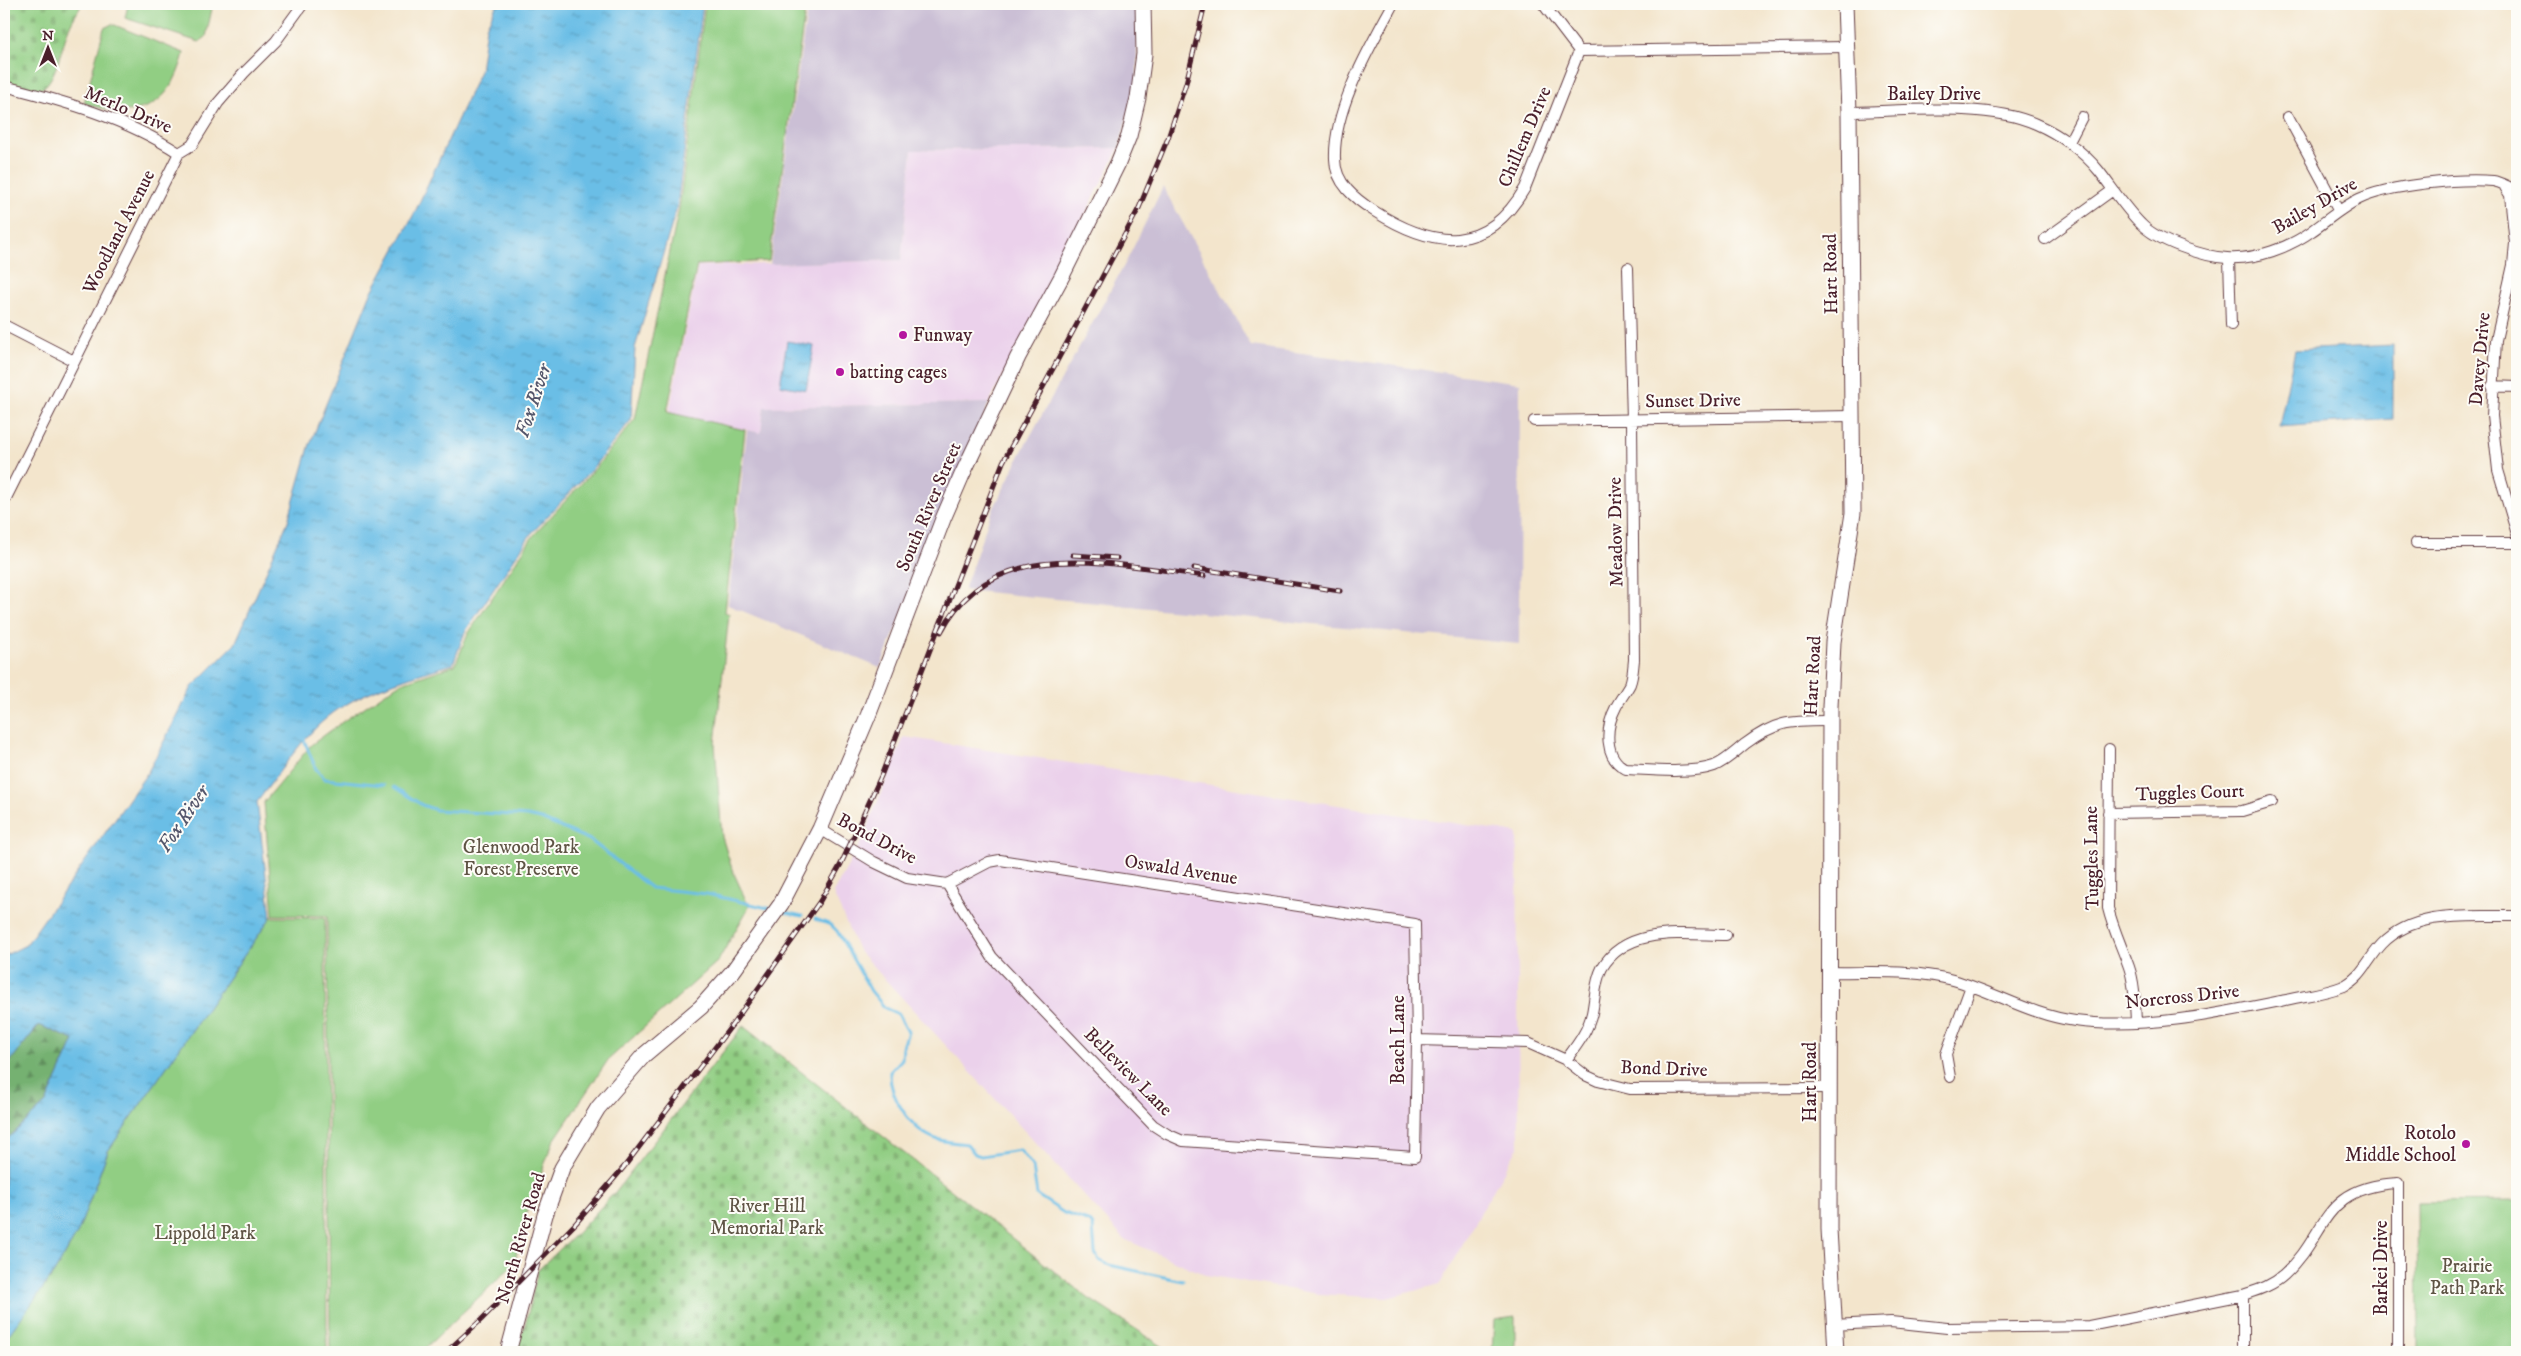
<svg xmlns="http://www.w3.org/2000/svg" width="2521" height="1356" font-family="'IM FELL DW Pica',serif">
<defs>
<pattern id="forest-firs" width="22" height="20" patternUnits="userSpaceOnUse" patternTransform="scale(1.25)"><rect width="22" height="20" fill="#74b171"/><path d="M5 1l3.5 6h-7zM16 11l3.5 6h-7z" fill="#618f5d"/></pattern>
<pattern id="cemetery-stones" width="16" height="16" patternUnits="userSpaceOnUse" patternTransform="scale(1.25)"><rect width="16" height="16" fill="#91ce83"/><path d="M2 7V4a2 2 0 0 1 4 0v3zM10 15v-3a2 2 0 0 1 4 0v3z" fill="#7fb071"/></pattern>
<pattern id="water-ripples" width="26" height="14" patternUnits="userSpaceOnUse" patternTransform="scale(1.25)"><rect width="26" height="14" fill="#6abee6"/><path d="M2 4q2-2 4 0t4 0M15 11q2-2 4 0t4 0" fill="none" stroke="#599abb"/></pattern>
</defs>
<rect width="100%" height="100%" fill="#fdfcf7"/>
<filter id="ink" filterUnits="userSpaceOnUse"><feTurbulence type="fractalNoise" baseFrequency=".02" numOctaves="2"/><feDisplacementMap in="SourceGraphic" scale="10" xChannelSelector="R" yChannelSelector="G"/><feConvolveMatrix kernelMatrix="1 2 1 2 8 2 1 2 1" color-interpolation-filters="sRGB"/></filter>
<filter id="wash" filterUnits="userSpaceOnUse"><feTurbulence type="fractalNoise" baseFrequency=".0096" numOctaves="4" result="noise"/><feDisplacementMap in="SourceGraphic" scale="20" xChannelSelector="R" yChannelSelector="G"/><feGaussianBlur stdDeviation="1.12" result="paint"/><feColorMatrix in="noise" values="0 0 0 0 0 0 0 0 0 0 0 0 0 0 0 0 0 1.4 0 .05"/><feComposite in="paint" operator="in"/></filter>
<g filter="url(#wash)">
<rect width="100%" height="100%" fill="#f3e5cc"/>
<path fill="#ebd1eb" d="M1119,148L989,403L764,407L761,433L669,412L698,266L901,260L912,150Z
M904,737L1517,833L1519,1145L1440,1284L1387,1298L1319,1294L1206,1275L1124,1239L858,950L833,893L861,842Z"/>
<path fill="#cbbfd5" d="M808,4H1137V80L1119,148L912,150L901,260L770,264Z
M1163,187L1251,346L1520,383L1519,644L964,590L989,518L1021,453L1126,262Z
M989,403L880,668L728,605L747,430L761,433L764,407Z"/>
<path fill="url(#forest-firs)" stroke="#5f684e" d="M39,1025L74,1040L46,1103L4,1142V1069Z"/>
<path fill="url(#cemetery-stones)" stroke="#6e7657" d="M4,4H82C78,12 72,20 69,28C62,44 56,84 39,90L4,81Z
M743,1026L1088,1298L1171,1352H516L527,1318L538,1270L578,1232L616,1191Z"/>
<path fill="#91ce83" stroke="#6e7657" d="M128,4H213L206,37L199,42L125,18Z
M705,4H806L769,261L697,265L667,412L745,430L725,612L729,614L715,744L722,837L732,869L749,907L718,961L608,1060L553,1142L529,1205L514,1264L421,1352H330L327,916L273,915L264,802L311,745L345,720L399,684L455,665L468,634L533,536L593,471L635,419L679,208Z
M112,24L184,53C170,110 136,121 84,103L104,28Z
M271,917L325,918L327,1352H4V1341L54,1273L78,1232L108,1151Z
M2517,1201V1352H2418L2417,1202Z
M1515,1317V1352H1492L1494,1320Z"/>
<path fill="url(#water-ripples)" stroke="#5a6e88" d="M497,4H703L677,207L635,348L631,420L592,469L531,534L465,632L453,664C416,675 373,687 340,708C305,731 282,770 257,802L271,917L108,1151L78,1232L54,1273L4,1341V1142L46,1103L74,1040L39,1025L4,1069V956L26,945L148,772L192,687L235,644L288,521L310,444L370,295L415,212L480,71L486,27Z
M787,341L814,346L806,390L780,385Z
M2393,345V419L2279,427L2295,350Z"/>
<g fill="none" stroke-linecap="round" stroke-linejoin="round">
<path stroke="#6abee6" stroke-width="3" d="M304,740L316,769L325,779L384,785
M394,787L422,805L436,810L527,816L541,819L590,840L651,888L707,894L772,909
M780,911L802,916
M815,919L831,925L837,931L871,991L885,1008L898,1014L908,1032L903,1047L902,1059L890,1072C889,1097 912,1131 936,1139C946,1142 957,1143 967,1144L975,1154L981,1156L1020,1150L1033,1167L1037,1195L1064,1213L1090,1222L1093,1226L1095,1253L1099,1260L1109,1265L1183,1281"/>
</g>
</g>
<g filter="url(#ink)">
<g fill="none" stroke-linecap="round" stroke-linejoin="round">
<g stroke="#633d43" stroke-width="12">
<path id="street" d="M1393,4C1370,47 1333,109 1335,159C1335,183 1355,199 1374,211C1434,249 1486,255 1525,188L1579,51
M1543,4L1579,51
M1579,51L1847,47
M4,86C64,101 127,119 179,153
M1849,112C1902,111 1989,102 2036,124C2059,134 2083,151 2099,171C2113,189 2125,208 2141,224C2157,241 2204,257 2227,258C2256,260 2290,247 2312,231C2328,220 2342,207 2359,199C2389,185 2460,178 2493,181C2501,182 2509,188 2517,190
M2288,117L2338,210
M2069,142L2082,117
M2505,187L2510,195L2515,243L2513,265L2496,340L2492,416L2498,470L2517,534
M2045,239L2113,190
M2229,259L2231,325
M1628,268L1632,420L1634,660C1633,668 1633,676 1630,684C1626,692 1620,699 1616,707C1605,728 1604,758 1626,769C1650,770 1692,774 1714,766C1725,762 1735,752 1745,744C1777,720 1791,721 1830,721
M4,325L74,361
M2492,386L2517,387
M1534,421L1852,416
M4,502L179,153L192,145L218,103L244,73L276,41L303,4
M2416,543H2517
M2109,749L2108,908C2113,929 2122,947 2129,967C2135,984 2135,1004 2136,1022
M2108,813L2242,811L2272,802
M820,829L874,862L907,878L947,884
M1000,860L1415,924L1417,1040L1415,1157L1183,1141L1167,1134L1153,1125L992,957L947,884L989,862Z
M1829,972C1871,973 1913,969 1953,980C1995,992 2031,1015 2075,1021C2141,1030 2217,1014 2281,1001C2302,996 2324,994 2344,986C2362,977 2368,959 2382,944C2416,909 2473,917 2517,916
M1417,1040L1528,1043L1566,1060L1585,1075L1598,1081L1630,1089L1831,1088
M1566,1060C1577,1045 1588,1031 1592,1013C1595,999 1595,981 1602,968C1627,925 1685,935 1726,935
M1950,1077L1946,1054L1971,986
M2243,1295V1352
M1833,1325L1891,1322L1947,1328L2089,1326L2243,1295C2258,1290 2272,1286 2284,1275C2329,1234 2319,1187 2398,1183V1352"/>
</g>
<g stroke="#633d43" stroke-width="17">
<path id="secondary" d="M508,1352L545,1215L562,1168L598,1108L644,1055L701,1007L733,971L781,904L820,829L868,716L943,519L962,475L1018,357L1062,276L1118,163L1129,136L1138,98L1144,54L1143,4
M1836,1352L1829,1229L1830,707L1833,642L1853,513L1849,112L1845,4"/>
</g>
<use href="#street" stroke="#fff" stroke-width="10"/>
<use href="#secondary" stroke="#fff" stroke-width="15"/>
<g stroke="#4a1f2b" stroke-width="5">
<path id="rail" d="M1073,555L1117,558
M1194,568L1340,591
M941,632C992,532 1116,565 1204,576
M446,1352L481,1320L576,1223L624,1167L735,1021L820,901L841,864L881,776L1003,462L1139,208L1168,138L1186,83L1205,4"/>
</g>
<use href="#rail" stroke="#fdfcf7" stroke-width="3" stroke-dasharray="9" stroke-linecap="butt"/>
</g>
</g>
<g fill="#b5179e" stroke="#fdfcf7" stroke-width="2">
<circle cx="903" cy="335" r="5"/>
<circle cx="840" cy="372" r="5"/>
<circle cx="2466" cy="1144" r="5"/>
</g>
<g text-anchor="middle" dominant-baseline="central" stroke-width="4" stroke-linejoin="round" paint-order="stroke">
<g font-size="19" fill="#4a1f2b" stroke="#fdfcf7">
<text x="1934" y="94">Bailey Drive</text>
<text transform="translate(128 110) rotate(23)">Merlo Drive</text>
<text transform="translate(1525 137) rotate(-67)">Chillem Drive</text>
<text transform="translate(2315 206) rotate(-30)">Bailey Drive</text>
<text transform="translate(119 232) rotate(-63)">Woodland Avenue</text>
<text transform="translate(1831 274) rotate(-91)">Hart Road</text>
<text transform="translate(2480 359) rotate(-85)">Davey Drive</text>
<text transform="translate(1693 401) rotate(-1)">Sunset Drive</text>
<text transform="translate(929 507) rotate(-67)">South River Street</text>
<text transform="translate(1616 532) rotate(-91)">Meadow Drive</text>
<text transform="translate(1813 676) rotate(-87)">Hart Road</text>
<text transform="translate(2190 793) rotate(-2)">Tuggles Court</text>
<text transform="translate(877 839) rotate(28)">Bond Drive</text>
<text transform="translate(2092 858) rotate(-91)">Tuggles Lane</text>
<text transform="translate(1181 870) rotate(9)">Oswald Avenue</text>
<text transform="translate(2182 997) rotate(-6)">Norcross Drive</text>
<text transform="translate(1398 1040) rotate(-90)">Beach Lane</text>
<text transform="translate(1664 1069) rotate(2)">Bond Drive</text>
<text transform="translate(1128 1072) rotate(45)">Belleview Lane</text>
<text transform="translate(1810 1082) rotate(-90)">Hart Road</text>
<text transform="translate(521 1238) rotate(-74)">North River Road</text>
<text transform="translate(2381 1268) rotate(-90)">Barkei Drive</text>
</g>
<g font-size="19" fill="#4a1f2b" stroke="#fdfcf7" text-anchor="start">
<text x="913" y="335">Funway</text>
<text x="850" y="372">batting cages</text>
<text x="2456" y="1133" text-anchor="end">Rotolo<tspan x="2456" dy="22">Middle School</tspan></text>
</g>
<g font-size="19" fill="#5f5445" stroke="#fdfcf7">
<text x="521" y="847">Glenwood Park<tspan x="521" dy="22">Forest Preserve</tspan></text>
<text x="767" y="1206">River Hill<tspan x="767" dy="22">Memorial Park</tspan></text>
<text x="205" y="1233">Lippold Park</text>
<text x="2467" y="1266">Prairie<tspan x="2467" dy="22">Path Park</tspan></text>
</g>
<g font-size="20" font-style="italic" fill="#55576c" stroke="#fdfcf7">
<text transform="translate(534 401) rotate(-72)">Fox River</text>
<text transform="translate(184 819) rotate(-56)">Fox River</text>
</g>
</g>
<rect width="2521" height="1356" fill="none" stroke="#fdfcf7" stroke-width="20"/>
<g transform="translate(48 48)" stroke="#fdfcf7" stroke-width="4" paint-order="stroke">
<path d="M0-4L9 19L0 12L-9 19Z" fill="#4a1f2b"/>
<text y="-8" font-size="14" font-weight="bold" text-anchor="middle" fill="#4a1f2b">N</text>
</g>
</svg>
